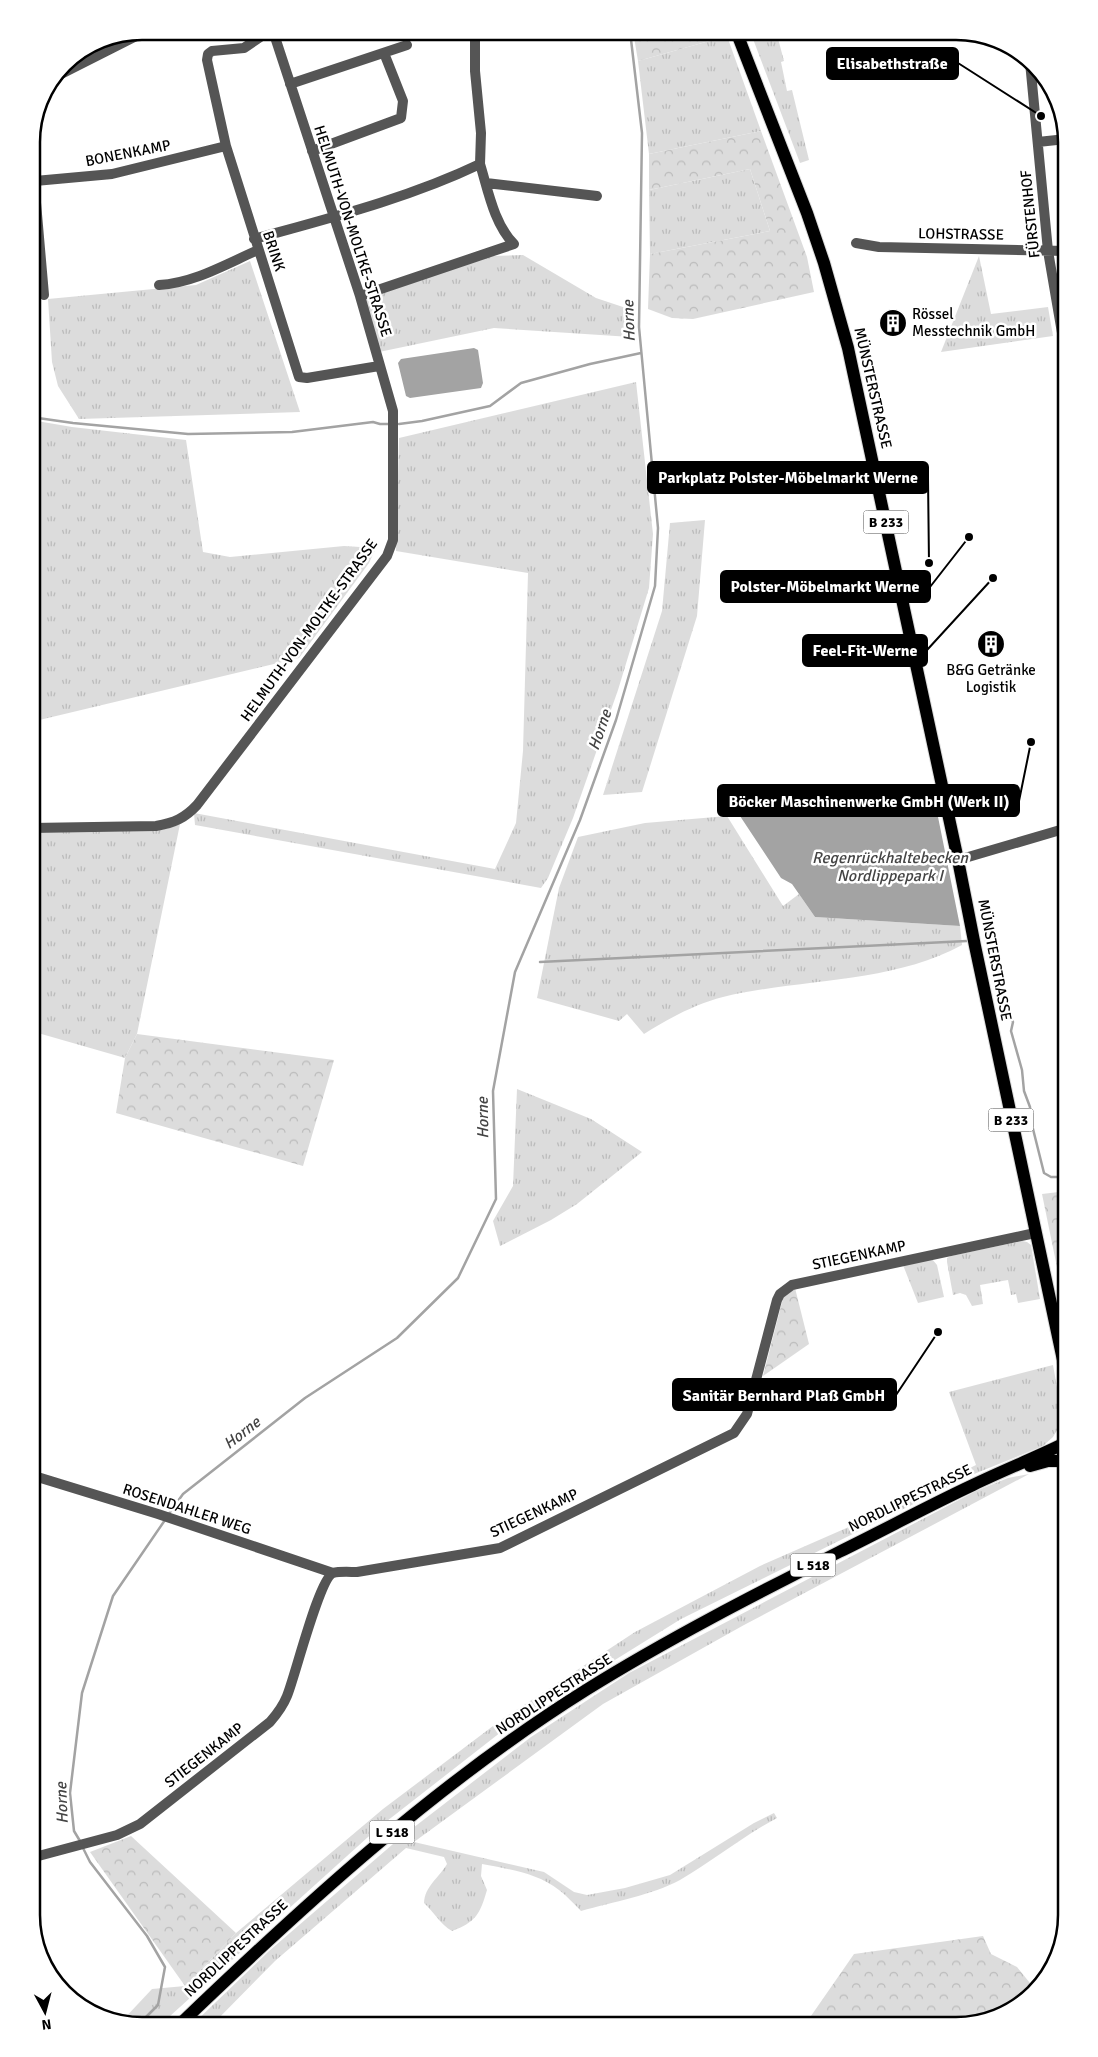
<svg xmlns="http://www.w3.org/2000/svg" width="1098" height="2057" font-family="Signika,sans-serif">
<defs>
<pattern id="grass-tufts" width="24" height="20" patternUnits="userSpaceOnUse" patternTransform="scale(1.25)"><rect width="24" height="20" fill="#dcdcdc"/><path d="M3 7l-1-3M5 7V3M7 7l1-3M15 17l-1-3M17 17v-4M19 17l1-3" fill="none" stroke="#bbb"/></pattern>
<pattern id="forest-crowns" width="20" height="18" patternUnits="userSpaceOnUse" patternTransform="scale(1.25)"><rect width="20" height="18" fill="#dcdcdc"/><path d="M2 6a3 3 0 1 1 6 0M12 15a3 3 0 1 1 6 0" fill="none" stroke="#bbb"/></pattern>
</defs>
<rect width="100%" height="100%" fill="#fff"/>
<path fill="url(#grass-tufts)" d="M750,31H776L784,61L781,62L787,91L792,90L809,160L800,163Z
M136,32L74,63L73,61L61,67L76,55L112,37Z
M727,36L761,131L649,154L638,61Z
M750,169L770,231L650,254L649,190Z
M523,255L596,298L626,308L631,337L494,328L379,352L363,296L492,256Z
M979,256L991,314L1048,307L1053,336L941,352Z
M250,261L300,412L79,419L58,386L52,362L48,299L196,285Z
M636,382L653,534L649,588L618,690L573,818L548,878L541,888L195,825L194,813L495,869L516,823L523,751L528,573L396,551L399,438Z
M31,420L72,427L186,440L203,552L230,557L344,546L376,548L369,563L299,658L31,722Z
M705,520L697,616L642,792L603,795L662,611L670,523Z
M727,816L783,906L799,894L815,917L960,926L962,945C891,984 801,978 723,997C695,1004 668,1019 644,1034L627,1014L619,1021L537,998L559,888L578,837L645,823Z
M180,824L137,1034L125,1058L31,1031V831L166,829Z
M517,1089L591,1119L642,1152L577,1204L551,1220L500,1246L493,1221L513,1186Z
M1022,1241L1027,1242L1031,1245L1040,1299L1018,1303L1016,1294L1011,1295L1008,1280L980,1285L983,1304L972,1306L966,1295L960,1293L953,1295L947,1262V1258L951,1256Z
M932,1259L937,1265L944,1297L918,1303L903,1265Z
M1053,1365L1060,1404V1425L1053,1437L1043,1446L974,1474L681,1619L510,1725L378,1828L159,2026H135L122,2021L152,1989L185,1986L236,1933L383,1809L501,1720L635,1632L760,1566L867,1519L976,1465L949,1392Z
M1029,1474L744,1625L603,1704L414,1842L544,1872L574,1892L587,1895L625,1888L670,1875L754,1823L774,1813L777,1818C743,1836 713,1861 680,1880C652,1895 613,1902 581,1911C574,1904 567,1896 559,1890C538,1873 508,1869 482,1864L481,1876L487,1890C480,1914 476,1922 452,1931C440,1924 434,1912 424,1903C425,1886 438,1879 447,1864L444,1857L406,1848L275,1961L211,2026H191L269,1951L400,1838L531,1737L629,1673L976,1491L1008,1478Z"/>
<path fill="url(#forest-crowns)" d="M633,31H725L727,36L638,61Z
M761,131L807,257L814,292L693,319L672,318L648,309L650,254L770,231L750,169L649,190V154Z
M137,1034L334,1060L303,1166L116,1113L125,1058Z
M1067,1191V1316L1042,1194Z
M795,1288L809,1344L763,1376L782,1302L784,1297Z
M131,1836L236,1933L185,1986L90,1852Z
M983,1936L991,1954L1017,1967L1034,1988L999,2017L956,2026H804L854,1954Z"/>
<path fill="#a3a3a3" d="M474,348L478,350L483,383L481,388L410,398L406,396L398,363L401,359Z
M937,812L960,926L815,917L792,884L781,878L740,816Z"/>
<g fill="none" stroke-linecap="round" stroke-linejoin="round">
<path stroke="#a3a3a3" stroke-width="2.5" d="M31,417L73,423L188,434L292,432L373,422L380,424H388
M399,424L422,421L490,406L521,383L590,364L641,353
M986,941L989,942L997,964L999,988L1013,1022L1011,1031L1022,1070L1024,1091L1030,1107V1117L1044,1173L1051,1177H1067
M540,962L967,941
M168,1515L183,1494L305,1398L397,1338L458,1278L496,1199L493,1091L515,972L580,820L616,720L655,586L658,528L639,327L642,133L630,31
M80,1841L74,1831L70,1793L82,1693L113,1596L165,1520
M82,1846L90,1862L147,1936L165,1967L158,2005L137,2026"/>
<g stroke="#dbdbdb" stroke-width="14">
<path id="major" d="M736,31L807,213L824,263L848,348L958,860L975,946L1067,1379
M1030,1466L1048,1461H1064
M178,2026C305,1904 436,1784 586,1690C668,1639 754,1595 839,1552C884,1530 928,1506 973,1485C1002,1471 1032,1459 1061,1445"/>
</g>
<path stroke="#555" stroke-width="10" d="M269,31L244,48L212,51L208,54L207,60L226,146L299,377L307,378L379,366
M1030,62L1048,251L1067,362
M53,78L146,31
M290,84L407,45
M1038,142L1066,139
M31,145L44,295
M312,151L401,118L403,101L384,53
M35,181L112,174L226,146
M486,183L597,196
M254,239C330,218 409,198 480,164L481,133L475,71V31
M856,243L879,247L1067,251
M159,285C194,283 226,264 258,250
M360,296L514,244C494,224 488,190 480,164
M31,828L156,826C174,823 185,818 197,805L387,556L393,540V411L360,296L273,31
M958,860L1067,828
M31,1475L158,1514L333,1573
M31,1858L117,1835L140,1824L270,1722C277,1714 283,1706 287,1696C295,1677 319,1579 333,1573C340,1571 350,1572 357,1572L500,1548L734,1433L747,1414L777,1300L780,1294L792,1285L1035,1233"/>
<use href="#major" stroke="#000" stroke-width="12"/>
</g>
<defs>
<g id="building-disc" transform="scale(1.4375)"><circle r="9.5" fill="#000" stroke="#fff"/><path d="M-4-6H4V6H1V3H-1V6H-4ZM-2.5-4.3h1.7v1.8h-1.7ZM.8-4.3h1.7v1.8H.8ZM-2.5-1h1.7V.8h-1.7ZM.8-1h1.7V.8H.8Z" fill="#fff"/></g>
</defs>
<g fill-rule="evenodd">
<use href="#building-disc" x="893" y="323"/>
<use href="#building-disc" x="991" y="644"/>
</g>
<g text-anchor="middle" dominant-baseline="central" stroke-width="5" stroke-linejoin="round" paint-order="stroke">
<g fill="#fff" stroke="#4c4c4c" stroke-width="1">
<rect x="863.5" y="510.5" width="45" height="23" rx="4"/>
<rect x="988.5" y="1108.5" width="45" height="23" rx="4"/>
<rect x="790.5" y="1553.5" width="45" height="23" rx="4"/>
<rect x="369.5" y="1820.5" width="45" height="23" rx="4"/>
</g>
<g font-size="14" font-weight="bold" fill="#000">
<text x="886" y="522">B 233</text>
<text x="1011" y="1120">B 233</text>
<text x="813" y="1565">L 518</text>
<text x="392" y="1832">L 518</text>
</g>
<g font-size="15" fill="#000" stroke="#fff">
<text transform="translate(128 153) rotate(-11)">BONENKAMP</text>
<text transform="translate(1030 214) rotate(-96)">FÜRSTENHOF</text>
<text transform="translate(353 231) rotate(72)">HELMUTH-VON-MOLTKE-STRASSE</text>
<text transform="translate(961 234) rotate(1)">LOHSTRASSE</text>
<text transform="translate(274 251) rotate(72)">BRINK</text>
<text transform="translate(873 388) rotate(77)">MÜNSTERSTRASSE</text>
<text transform="translate(309 630) rotate(-54)">HELMUTH-VON-MOLTKE-STRASSE</text>
<text transform="translate(995 960) rotate(79)">MÜNSTERSTRASSE</text>
<text transform="translate(859 1255) rotate(-12)">STIEGENKAMP</text>
<text transform="translate(910 1498) rotate(-26)">NORDLIPPESTRASSE</text>
<text transform="translate(187 1509) rotate(18)">ROSENDAHLER WEG</text>
<text transform="translate(534 1513) rotate(-25)">STIEGENKAMP</text>
<text transform="translate(554 1694) rotate(-33)">NORDLIPPESTRASSE</text>
<text transform="translate(204 1755) rotate(-38)">STIEGENKAMP</text>
<text transform="translate(236 1948) rotate(-43)">NORDLIPPESTRASSE</text>
</g>
<g font-size="15" fill="#000" stroke="#fff" text-anchor="start">
<text x="912" y="314">Rössel<tspan x="912" dy="17">Messtechnik GmbH</tspan></text>
<text x="991" y="670" text-anchor="middle">B&amp;G Getränke<tspan x="991" dy="17">Logistik</tspan></text>
</g>
<g font-size="16" font-style="italic" fill="#444" stroke="#fff">
<text transform="translate(629 321) rotate(-92)">Horne</text>
<text transform="translate(600 730) rotate(-71)">Horne</text>
<text x="890" y="858">Regenrückhaltebecken<tspan x="890" dy="18">Nordlippepark I</tspan></text>
<text transform="translate(483 1118) rotate(-91)">Horne</text>
<text transform="translate(242 1433) rotate(-38)">Horne</text>
<text transform="translate(62 1803) rotate(-92)">Horne</text>
</g>
</g>
<path d="M0 0H1098V2057H0ZM142 40H956A102 102 0 0 1 1058 142V1915A102 102 0 0 1 956 2017H142A102 102 0 0 1 40 1915V142A102 102 0 0 1 142 40Z" fill="#fff" fill-rule="evenodd"/>
<path fill="none" stroke="#000" stroke-width="2.5" d="M142 40H956A102 102 0 0 1 1058 142V1915A102 102 0 0 1 956 2017H142A102 102 0 0 1 40 1915V142A102 102 0 0 1 142 40Z"/>
<path fill="none" stroke="#000" stroke-width="2" d="M1041 116L958 63M929 563L928 478M969 537L930 587M993 578L927 650M1031 742L1019 801M938 1332L896 1395"/>
<g fill="#000" stroke="#fff" stroke-width="2">
<circle cx="1041" cy="116" r="5"/>
<circle cx="929" cy="563" r="5"/>
<circle cx="969" cy="537" r="5"/>
<circle cx="993" cy="578" r="5"/>
<circle cx="1031" cy="742" r="5"/>
<circle cx="938" cy="1332" r="5"/>
</g>
<g fill="#000" stroke="#000" stroke-width="2">
<rect x="827" y="48" width="131" height="31" rx="5"/>
<rect x="648" y="462" width="280" height="31" rx="5"/>
<rect x="721" y="571" width="209" height="31" rx="5"/>
<rect x="803" y="635" width="124" height="31" rx="5"/>
<rect x="718" y="785" width="301" height="31" rx="5"/>
<rect x="673" y="1379" width="223" height="31" rx="5"/>
</g>
<g font-size="16" text-anchor="middle" font-weight="bold" fill="#fff">
<text x="892" y="69">Elisabethstraße</text>
<text x="788" y="483">Parkplatz Polster-Möbelmarkt Werne</text>
<text x="825" y="592">Polster-Möbelmarkt Werne</text>
<text x="865" y="656">Feel-Fit-Werne</text>
<text x="869" y="807">Böcker Maschinenwerke GmbH (Werk II)</text>
<text x="784" y="1401">Sanitär Bernhard Plaß GmbH</text>
</g>
<g transform="translate(45 2012) rotate(173)" stroke="#ffffff" stroke-width="4" paint-order="stroke">
<path d="M0-4L9 19L0 12L-9 19Z" fill="#000000"/>
<text y="-8" font-size="14" font-weight="bold" text-anchor="middle" fill="#000000">N</text>
</g>
</svg>
